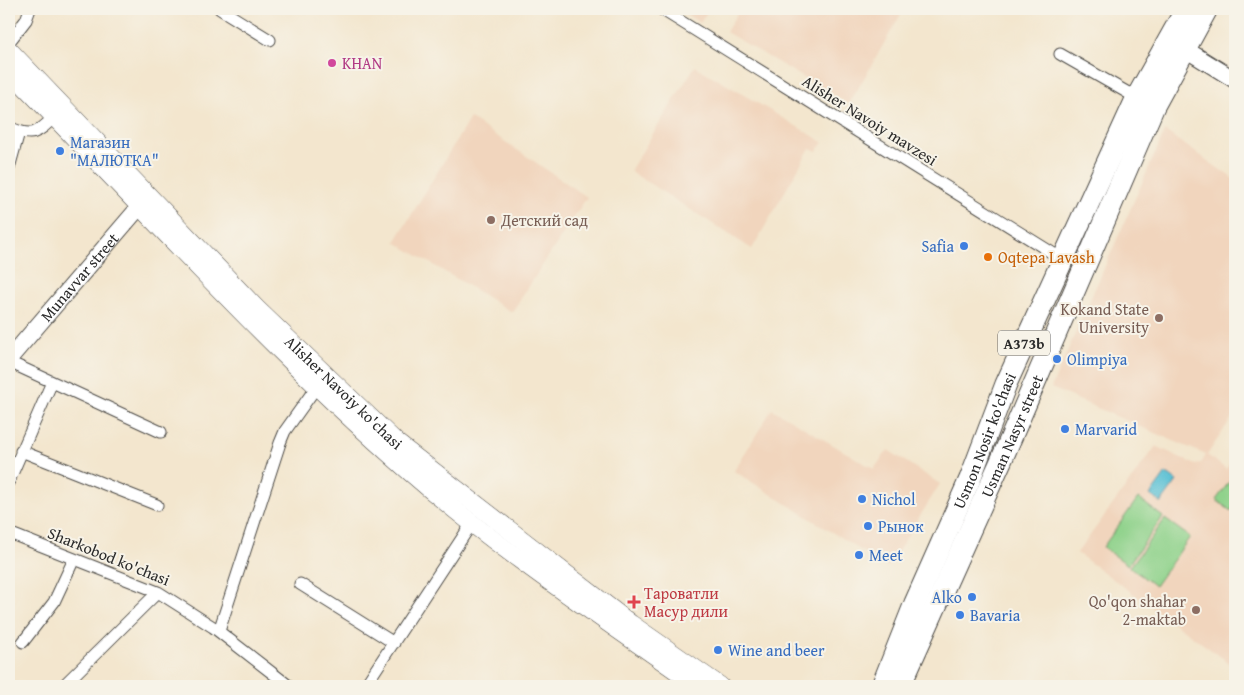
<svg xmlns="http://www.w3.org/2000/svg" width="1244" height="695" font-family="'Gentium Book Plus',serif">
<rect width="100%" height="100%" fill="#f7f3e8"/>
<filter id="ink" filterUnits="userSpaceOnUse"><feTurbulence type="fractalNoise" baseFrequency=".02" numOctaves="2"/><feDisplacementMap in="SourceGraphic" scale="10" xChannelSelector="R" yChannelSelector="G"/><feConvolveMatrix kernelMatrix="1 2 1 2 8 2 1 2 1" color-interpolation-filters="sRGB"/></filter>
<filter id="wash" filterUnits="userSpaceOnUse"><feTurbulence type="fractalNoise" baseFrequency=".0096" numOctaves="4" result="noise"/><feDisplacementMap in="SourceGraphic" scale="20" xChannelSelector="R" yChannelSelector="G"/><feGaussianBlur stdDeviation="1.12" result="paint"/><feColorMatrix in="noise" values="0 0 0 0 0 0 0 0 0 0 0 0 0 0 0 0 0 1.4 0 .05"/><feComposite in="paint" operator="in"/></filter>
<g filter="url(#wash)">
<rect width="100%" height="100%" fill="#f3e6ce"/>
<path fill="#f1d5bd" d="M678,9H709L700,23Z
M740,9H904L849,104L726,32Z
M695,66L823,142L817,151L810,148L752,249L630,171Z
M470,118L587,197L512,312L395,242Z
M1165,131L1235,180V413L1207,455L1226,469L1235,455V667L1077,553L1156,446L1196,465L1202,462L1206,455L1051,388Z
M772,409L874,469L888,450L940,484L888,567L734,471Z"/>
<path fill="#8fd28b" stroke="#5d7e5b" d="M1235,474V504L1231,511L1216,500Z
M1138,498L1163,517L1128,565L1103,547Z
M1165,519L1190,537L1155,586L1130,567Z"/>
<path fill="#58c0d4" stroke="#427680" d="M1166,473L1177,481L1161,503L1150,495Z"/>
</g>
<g filter="url(#ink)">
<g fill="none" stroke-linecap="round" stroke-linejoin="round">
<g stroke="#494743" stroke-width="13">
<path id="street" d="M220,9L270,40
M661,9L1062,259
M9,42L26,20L30,9
M1060,54L1137,98
M9,127C32,138 37,134 54,117
M9,168L19,132
M9,362L161,432
M21,451L157,505
M9,481L52,382
M9,533L158,592L213,627L289,686
M300,584L394,643
M219,631L280,443L285,431L317,386
M23,642L54,602L74,559
M63,686L158,592
M365,686L472,523"/>
</g>
<g stroke="#494743" stroke-width="18">
<g id="secondary">
<path d="M1185,49L1235,80"/>
<path id="s1" d="M9,359L147,198"/>
</g>
</g>
<g stroke="#494743" stroke-width="19">
<g id="primary">
<path id="s2" d="M9,50L256,308L397,443L631,624L720,686"/>
<path d="M9,70C142,206 267,347 410,472C500,551 601,617 698,686"/>
</g>
</g>
<g stroke="#494743" stroke-width="23">
<g id="highway">
<path id="s3" d="M882,686L915,603L970,479L1006,384L1138,95L1186,9"/>
<path id="s4" d="M900,686L1001,461L1154,106L1207,9"/>
</g>
</g>
<use href="#street" stroke="#fff" stroke-width="11"/>
<use href="#secondary" stroke="#fff" stroke-width="16"/>
<use href="#primary" stroke="#fff" stroke-width="18"/>
<use href="#highway" stroke="#fff" stroke-width="21"/>
</g>
</g>
<circle fill="#d1479c" stroke="#f7f3e8" stroke-width="2" cx="332" cy="63" r="5"/>
<g fill="#3f7fe0" stroke="#f7f3e8" stroke-width="2">
<circle cx="60" cy="151" r="5"/>
<circle cx="964" cy="246" r="5"/>
<circle cx="1057" cy="359" r="5"/>
<circle cx="1065" cy="429" r="5"/>
<circle cx="862" cy="499" r="5"/>
<circle cx="868" cy="526" r="5"/>
<circle cx="859" cy="555" r="5"/>
<circle cx="972" cy="597" r="5"/>
<circle cx="960" cy="615" r="5"/>
<circle cx="718" cy="650" r="5"/>
</g>
<g fill="#8d6e63" stroke="#f7f3e8" stroke-width="2">
<circle cx="491" cy="220" r="5"/>
<circle cx="1159" cy="318" r="5"/>
<circle cx="1196" cy="610" r="5"/>
</g>
<circle fill="#e8710a" stroke="#f7f3e8" stroke-width="2" cx="988" cy="257" r="5"/>
<path fill="#e0444e" stroke="#f7f3e8" stroke-width="2" d="M631.5 594.5h5v5h5v5h-5v5h-5v-5h-5v-5h5z"/>
<g text-anchor="middle" dominant-baseline="central" stroke-width="4" stroke-linejoin="round" paint-order="stroke">
<rect fill="#f7f3e8" stroke="#686764" stroke-width="1" x="998" y="330.5" width="52" height="25" rx="4"/>
<g font-size="15" font-weight="bold" fill="#2b2b2b">
<text x="1024" y="343">A373b</text>
</g>
<g font-size="16" fill="#b23c85" stroke="#f7f3e8" text-anchor="start">
<text x="342" y="63">KHAN</text>
</g>
<g font-size="16" fill="#2b2b2b" stroke="#f7f3e8">
<text transform="translate(870 120) rotate(32)">Alisher Navoiy mavzesi</text>
<text stroke="none"><textPath href="#s1" startOffset="108">Munavvar street</textPath></text>
<text stroke="none"><textPath href="#s2" startOffset="479">Alisher Navoiy ko'chasi</textPath></text>
<text stroke="none"><textPath href="#s4" startOffset="274">Usman Nasyr street</textPath></text>
<text stroke="none"><textPath href="#s3" startOffset="266">Usmon Nosir ko'chasi</textPath></text>
<text transform="translate(109 556) rotate(22)">Sharkobod ko'chasi</text>
</g>
<g font-size="16" fill="#366cbe" stroke="#f7f3e8" text-anchor="start">
<text x="70" y="142">Магазин<tspan x="70" dy="18">"МАЛЮТКА"</tspan></text>
<text x="954" y="246" text-anchor="end">Safia</text>
<text x="1067" y="359">Olimpiya</text>
<text x="1075" y="429">Marvarid</text>
<text x="872" y="499">Nichol</text>
<text x="878" y="526">Рынок</text>
<text x="869" y="555">Meet</text>
<text x="962" y="597" text-anchor="end">Alko</text>
<text x="970" y="615">Bavaria</text>
<text x="728" y="650">Wine and beer</text>
</g>
<g font-size="16" fill="#785e54" stroke="#f7f3e8" text-anchor="end">
<text x="501" y="220" text-anchor="start">Детский сад</text>
<text x="1149" y="309">Kokand State<tspan x="1149" dy="18">University</tspan></text>
<text x="1186" y="601">Qo'qon shahar<tspan x="1186" dy="18">2-maktab</tspan></text>
</g>
<g font-size="16" fill="#c56008" stroke="#f7f3e8" text-anchor="start">
<text x="998" y="257">Oqtepa Lavash</text>
</g>
<g font-size="16" fill="#be3a42" stroke="#f7f3e8" text-anchor="start">
<text x="644" y="593">Тароватли<tspan x="644" dy="18">Масур дили</tspan></text>
</g>
</g>
<rect width="1244" height="695" fill="none" stroke="#f7f3e8" stroke-width="30"/>
</svg>
